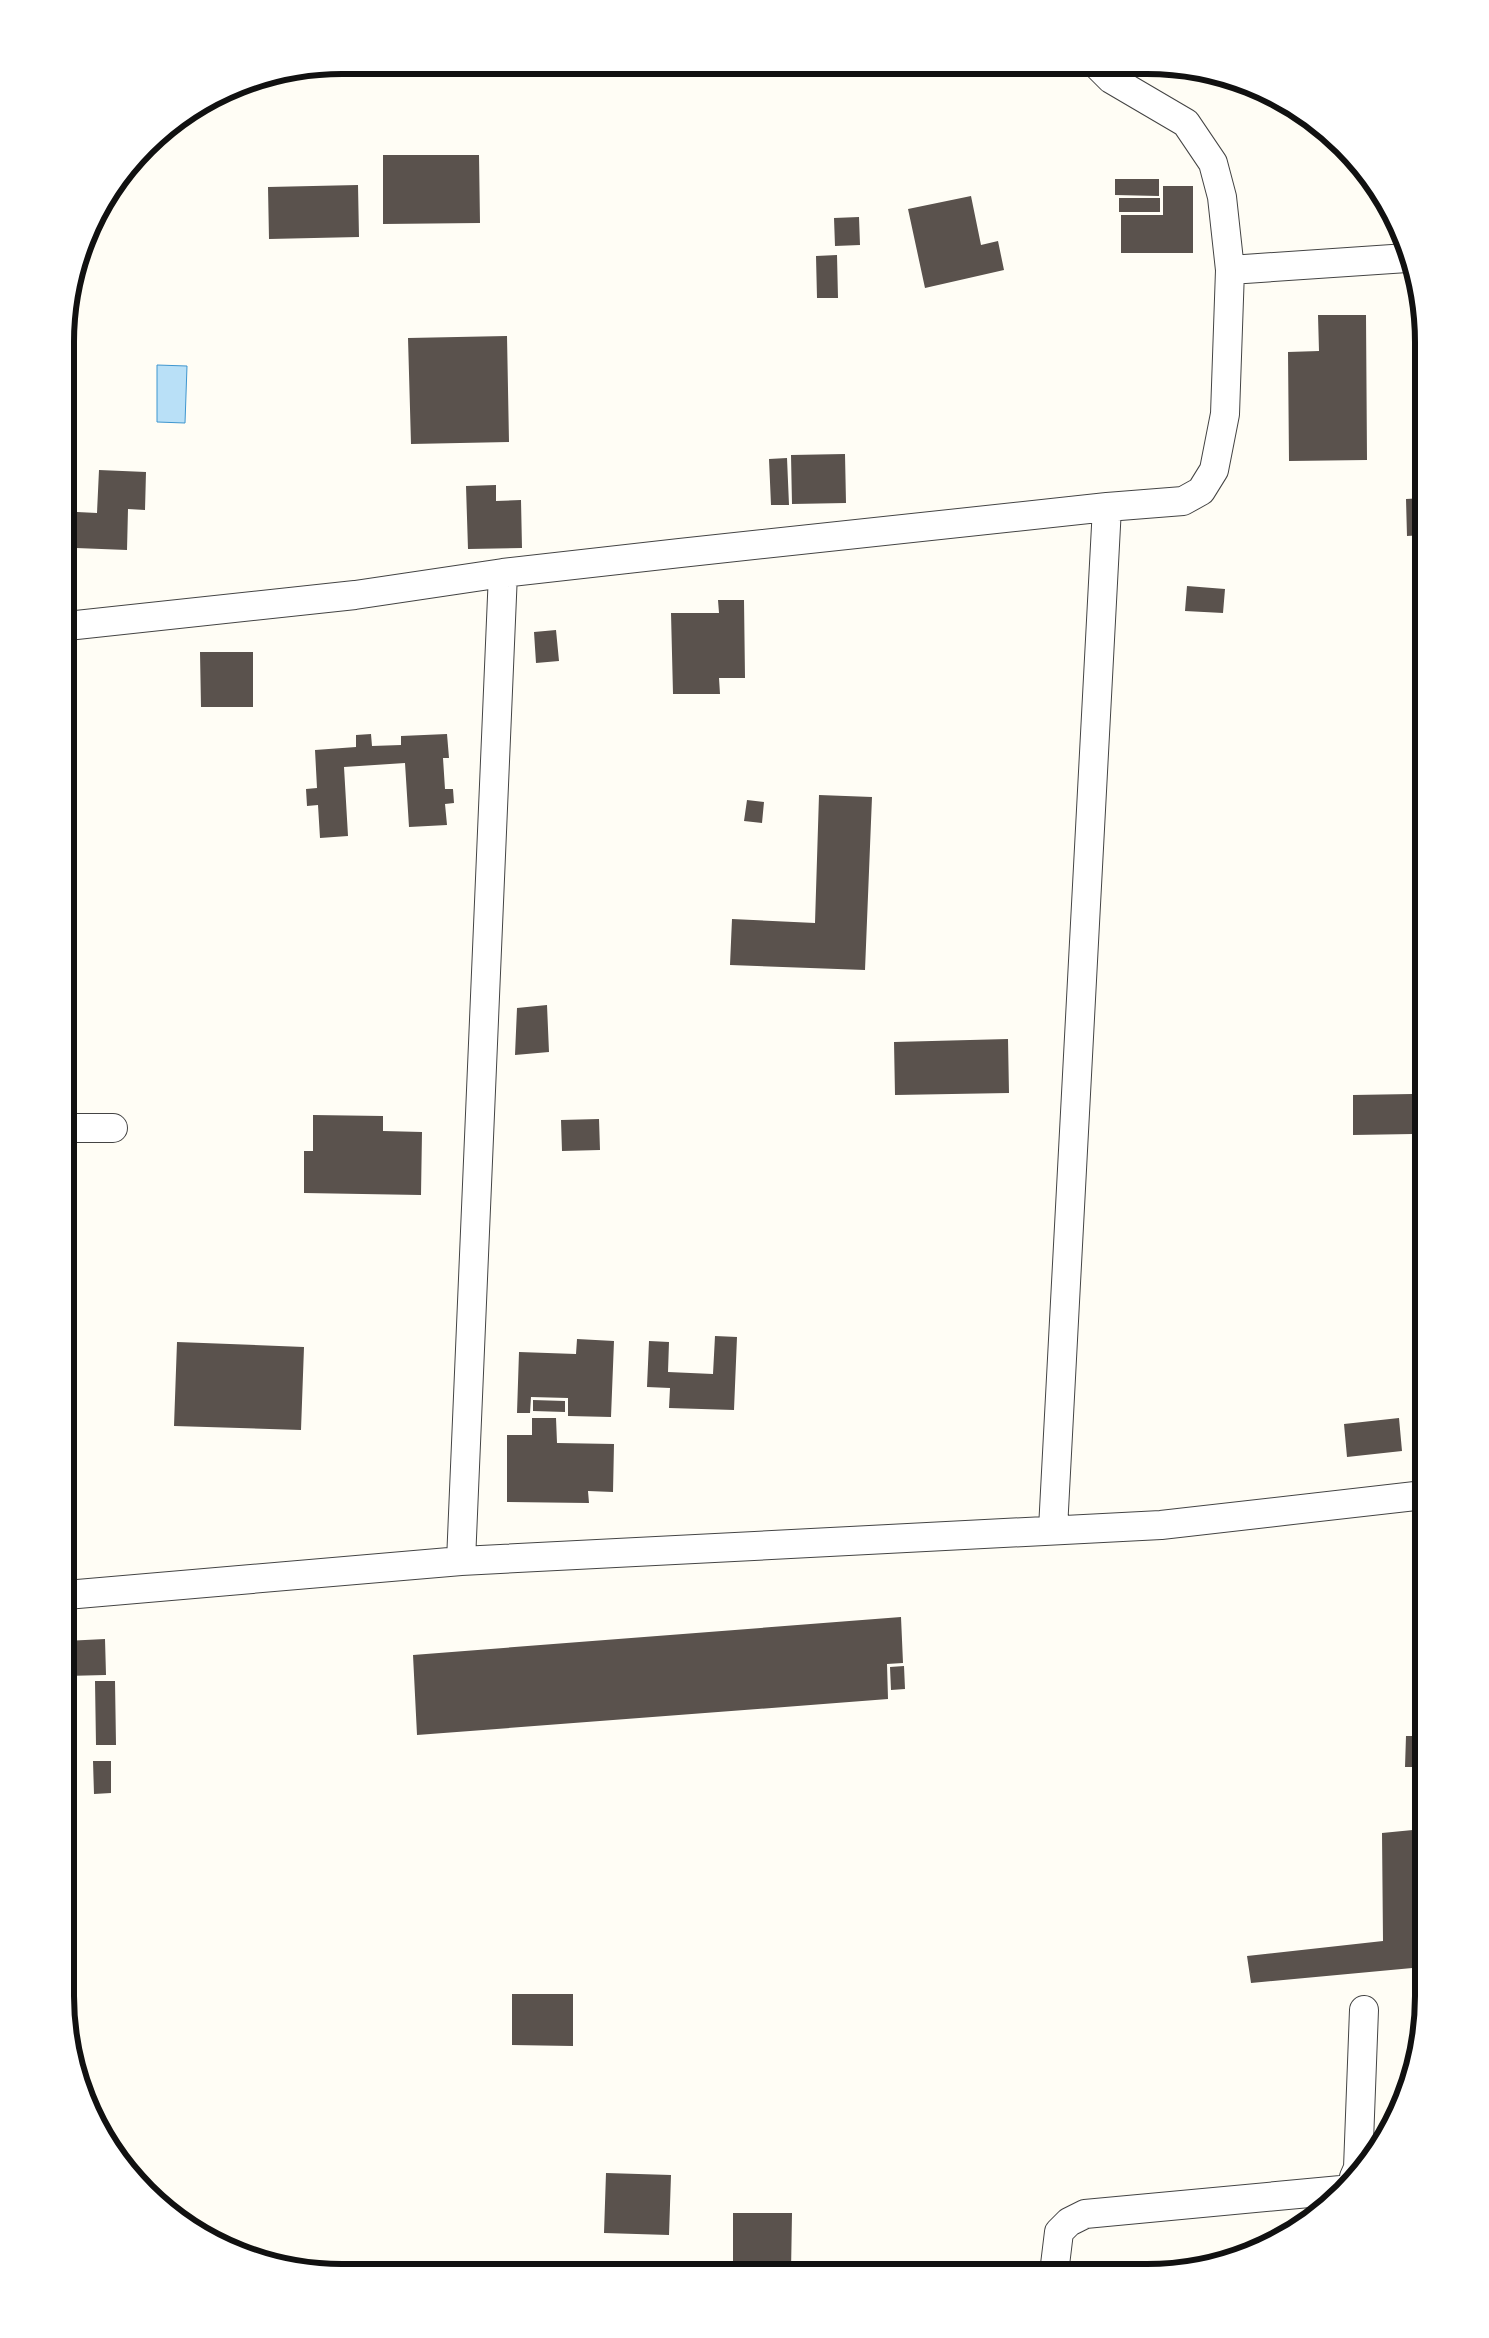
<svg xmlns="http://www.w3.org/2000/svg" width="1489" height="2338" font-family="'Noto Serif',serif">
<rect width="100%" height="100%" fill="#fffdf5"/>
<path fill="#b9e0f7" stroke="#3f96cf" d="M157,365L187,366L185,423L157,422Z"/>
<path fill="#5a524d" d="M383,155H479L480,223L383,224Z
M1115,179H1159V196L1115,195Z
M358,185L359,237L269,239L268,187Z
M1163,186H1193V253H1121V215H1163Z
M971,196L981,245L998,241L1004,270L925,288L908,209Z
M1119,198H1160V212H1119Z
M859,217L860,245L835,246L834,218Z
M837,255L838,298H817L816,256Z
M1318,315H1366L1367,460L1289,461L1288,352L1319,351Z
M507,336L509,442L411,444L408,338Z
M845,454L846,503L792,504L791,455Z
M787,458L789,505H771L769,459Z
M99,470L146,472L145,510L128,509L127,550L76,548L77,512L97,513Z
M496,485V501L521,500L522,548L468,549L466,486Z
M1424,498V535L1407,536L1406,499Z
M1187,586L1225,589L1223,613L1185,611Z
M718,600H744L745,678H719L720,694H673L671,613H719Z
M556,630L559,661L536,663L534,632Z
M200,652H253V707H201Z
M371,734L372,746L401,745V736L447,734L449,758H443L445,789H453L454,803L445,804L447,825L409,827L405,763L344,767L348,836L320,838L318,805L307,806L306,789L317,788L315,750L356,747V735Z
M819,795L872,797L865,970L730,965L732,919L815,923Z
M747,800L764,802L762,823L744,821Z
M547,1005L549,1052L515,1055L517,1008Z
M1008,1039L1009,1093L895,1095L894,1042Z
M1412,1094L1413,1134L1353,1135V1095Z
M313,1115L383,1116V1131L422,1132L421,1195L304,1193V1151H313Z
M599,1119L600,1150L562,1151L561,1120Z
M715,1336L737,1337L734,1410L669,1408L670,1388L647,1387L649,1341L669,1342L668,1372L713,1374Z
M577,1339L614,1341L611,1417L568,1416V1398L531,1397L530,1413H517L519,1352L576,1354Z
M177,1342L304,1347L301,1430L174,1426Z
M533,1400L565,1401V1412L533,1411Z
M532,1418H556L557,1443L614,1444L613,1492L588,1491L589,1503L507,1502V1435H532Z
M1399,1418L1402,1451L1347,1457L1344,1424Z
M901,1617L903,1663L887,1664L888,1699L417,1735L413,1655Z
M105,1639L106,1675L65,1676V1641Z
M904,1666L905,1689L891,1690L890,1667Z
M95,1681H115L116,1745H96Z
M1406,1736H1423V1767H1405Z
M93,1761H111V1793L94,1794Z
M1423,1829V1967L1251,1983L1247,1956L1383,1941L1382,1833Z
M512,1994H573V2046L512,2045Z
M606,2173L671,2175L669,2235L604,2233Z
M733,2213H792L791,2272H733Z"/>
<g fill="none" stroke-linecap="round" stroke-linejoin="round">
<g stroke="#444" stroke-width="30">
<path id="minor" d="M1230,270L1407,258
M67,626L355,595L503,573L680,553L1107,507L1183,501L1201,491L1214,470L1225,414L1230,270L1222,197L1213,163L1186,123L1111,79L1099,67
M66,1128H113
M1053,1529L1107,507
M461,1561L503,573
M66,1595L461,1561L1161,1525L1424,1495
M1354,2177L1358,2168L1364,2010
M1054,2273L1059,2232L1069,2222L1085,2214L1341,2190"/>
</g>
<use href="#minor" stroke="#fff" stroke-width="28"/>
</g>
<path d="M0 0H1489V2338H0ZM342 74H1147A268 268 0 0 1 1415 342V1996A268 268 0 0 1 1147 2264H342A268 268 0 0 1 74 1996V342A268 268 0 0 1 342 74Z" fill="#fff" fill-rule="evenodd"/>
<path fill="none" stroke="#111" stroke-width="6" d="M342 74H1147A268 268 0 0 1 1415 342V1996A268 268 0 0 1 1147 2264H342A268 268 0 0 1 74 1996V342A268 268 0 0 1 342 74Z"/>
</svg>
